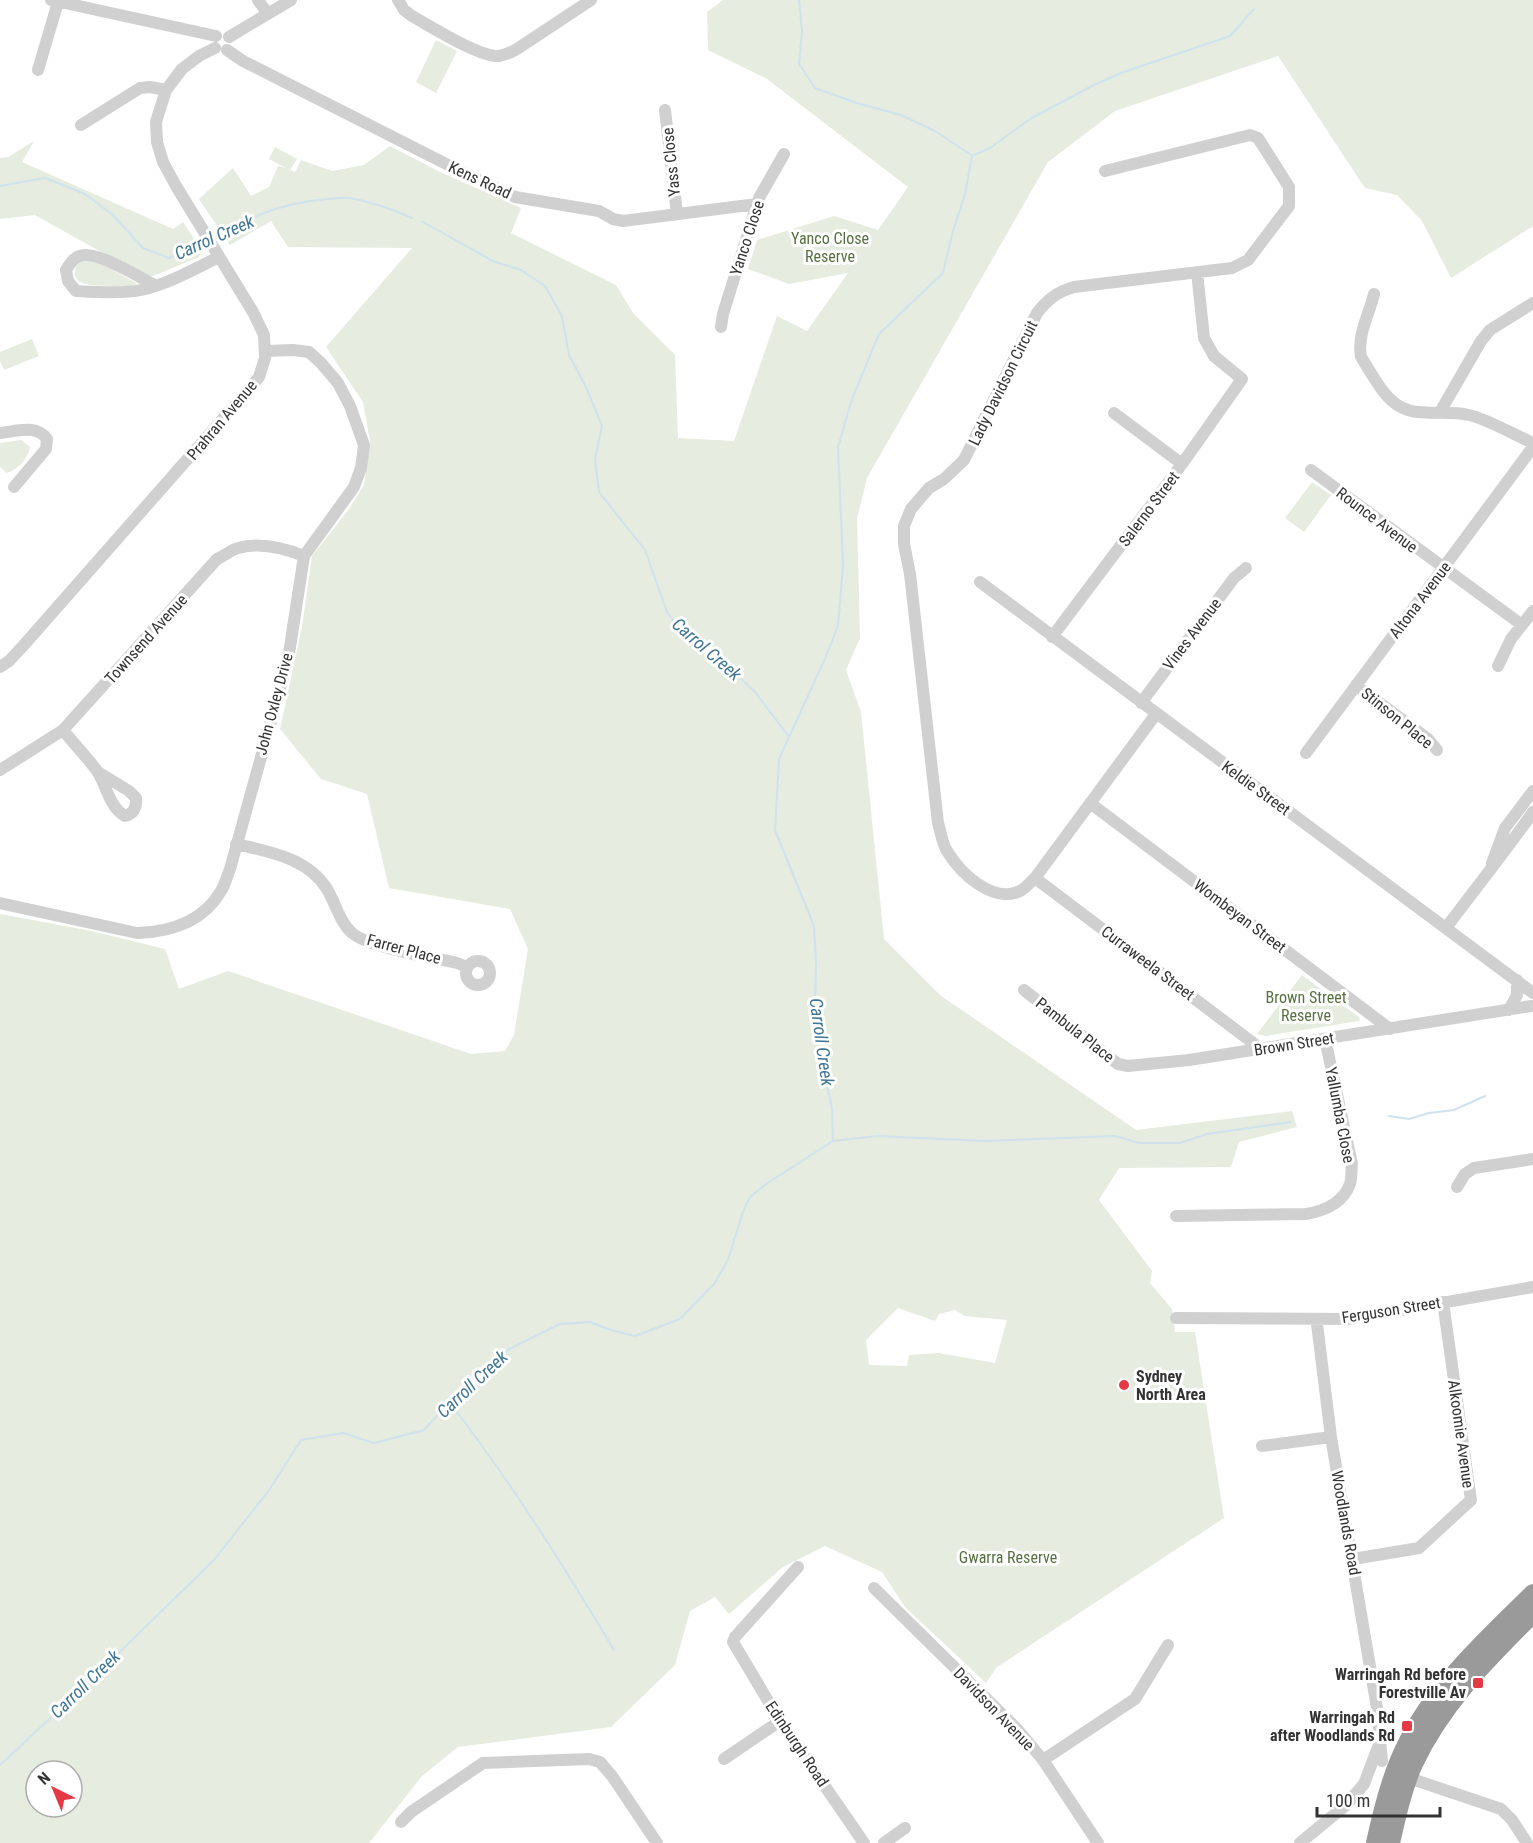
<svg xmlns="http://www.w3.org/2000/svg" width="1533" height="1843" font-family="'Roboto Condensed',sans-serif">
<rect width="100%" height="100%" fill="#fff"/>
<path fill="#e6ecdf" fill-rule="evenodd" d="M723,0H1533V226L1451,278L1422,221L1397,195L1365,188L1278,56L1115,111L1048,162L867,478L857,519L860,638L846,670L861,712L884,939L940,995L1136,1130L1292,1111L1297,1127L1239,1142L1231,1167L1119,1168L1099,1200L1152,1271L1150,1283L1172,1309L1175,1332H1195L1224,1518L997,1667L986,1683L905,1607L882,1572L825,1546L783,1567L729,1614L715,1597L690,1611L675,1665L611,1727L458,1747L422,1776L369,1843H0V914L91,931L165,949L179,989L228,971L471,1054L505,1051L514,1035L528,949L510,909L389,888L367,794L321,779L280,729L302,627L312,556L349,509L364,485L370,441L363,402L326,347L412,248L288,247L271,221L230,245L199,199L233,168L251,196L269,187L278,166L286,168L269,159L275,147L297,159L290,170L295,172L301,160L332,171L364,165L390,146L440,172L521,208L511,233L616,285L633,313L675,355L678,438L734,441L777,316L807,331L848,273L789,284L748,269L757,240L834,216L878,230L908,187L767,79L708,50L707,12ZM898,1308L935,1321L939,1314L955,1310L965,1316L1007,1320L995,1363L939,1353L909,1355L907,1366L869,1365L866,1340ZM36,1771H72V1807H36Z
M436,40L457,51L436,93L416,82Z
M34,141L22,162L173,229L183,222L202,251L199,257L153,276H144L35,215L0,219V158L8,157Z
M92,258L136,283L135,285C127,287 119,286 110,286C93,285 64,287 79,261Z
M32,339L39,356L4,370L0,361V352Z
M21,440L30,447C28,459 18,469 7,473L0,467V443Z
M1312,482L1331,495L1304,532L1285,518Z
M1302,975L1360,1018L1359,1021L1266,1036L1257,1034Z"/>
<g fill="none" stroke-linecap="round" stroke-linejoin="round">
<path stroke="#cfe2ee" stroke-width="2" d="M799,0L802,31L799,64L815,88L857,103L901,115L935,131L971,155
M0,186L45,178L85,194L113,215L143,248L169,258L206,242
M423,222L493,261L521,270L545,286L562,316L569,355L587,389L602,426L595,459L599,492L645,550L667,612L682,632L704,650L721,660L755,692L789,737
M214,238C249,216 286,202 327,199C335,199 343,197 350,198C372,202 392,209 412,218
M1389,1116L1409,1119L1429,1113L1454,1110L1485,1096
M833,1141L877,1136L984,1141L1115,1136L1139,1143H1180L1207,1134L1291,1122
M450,1403C511,1482 563,1565 614,1650
M0,1765L88,1683L214,1560L270,1489L301,1440L343,1433L374,1443L424,1430L461,1389L509,1349L560,1324L590,1322L611,1330L635,1336L680,1319L714,1284L728,1260L744,1209L750,1197L766,1184L833,1141L832,1108L822,1063L815,1007L816,963L814,926L775,830L779,759L824,661L838,626L843,566L838,447L852,399L879,334L943,273L953,231L965,194L972,156L990,148L1030,119L1092,86L1121,73L1230,36L1254,9"/>
<path stroke="#d0d0d0" stroke-width="12" d="M51,0L216,36
M258,0L268,14
M398,0L404,10L412,16C432,27 474,54 495,56C503,57 511,52 517,49L591,0
M229,37L291,0
M227,50L243,61L464,173L515,197L599,211L613,219L623,221L757,204
M38,70L58,2
M665,110L677,214
M81,125L140,88L150,87L166,90
M1105,171L1250,135L1258,138L1289,187V206L1248,260L1232,268L1074,287C1057,292 1048,299 1037,313L964,460L944,479L929,488L911,509L904,526V544L910,574L938,823C941,832 942,843 947,851C960,873 993,904 1020,891C1026,888 1030,882 1035,878L1156,714
M154,285C139,277 95,249 79,256C73,258 69,265 66,270L68,281L76,291C95,292 124,294 141,290C168,284 195,269 219,257
M1374,294C1369,315 1357,335 1361,357C1376,380 1388,410 1418,412C1435,414 1452,411 1469,415C1487,419 1515,435 1533,443
M721,327L723,314L759,198L784,154
M1440,412L1481,341L1490,330L1533,303
M1114,413L1182,464
M0,433C17,431 36,424 47,439L46,449L14,487
M1311,470L1522,625
M980,582L1533,993
M1052,637L1182,464L1242,379L1214,356L1204,338L1197,272
M1498,666L1511,639L1533,611
M0,667L9,661L23,646L243,396L259,377L265,358L264,335L253,312L176,186L163,162L157,142L156,122L166,90L182,69L199,56L215,48
M1356,685L1428,739L1437,750
M1141,703L1234,578L1246,568
M63,730C74,744 87,757 97,771C107,786 109,807 125,816C134,814 137,807 136,798L129,791L98,772
M1306,753L1533,447
M0,770L63,730L217,559C224,556 231,550 238,548C260,542 284,548 304,556
M1090,803L1390,1029
M236,844C270,852 308,858 327,889C336,904 339,921 352,933C370,948 432,957 457,963L467,967
M1492,863L1505,828L1533,791
M1035,878L1261,1049
M0,903L137,933C170,932 203,922 221,891C225,885 227,876 230,869L288,660L304,556L354,487L361,468L364,445L350,406L338,383L321,363L309,352L293,350L266,351
M1446,928C1475,889 1505,852 1533,812
M466 973a12 12 0 1 1 24 0a12 12 0 1 1-24 0Z
M1024,990L1118,1064L1128,1066L1189,1060L1531,1006
M1509,1010L1517,995V980
M1457,1187L1465,1174L1474,1168L1533,1159
M1176,1216L1306,1214C1324,1211 1343,1203 1350,1184C1352,1178 1351,1170 1352,1164L1325,1039
M1176,1318L1349,1319L1533,1287
M1319,1319L1317,1324L1331,1437L1377,1708L1382,1761
M1262,1446L1331,1437
M1353,1559L1419,1548L1471,1500L1443,1302
M798,1567L735,1637L733,1642L780,1721L864,1843
M874,1588L1018,1730L1043,1760L1098,1843
M724,1759L780,1721
M1043,1760L1135,1699L1168,1645
M1409,1778L1501,1809L1512,1820L1527,1843
M401,1822L411,1812L483,1763L589,1759L600,1762L612,1776L657,1843
M884,1843L905,1828
M1300,1843L1346,1805L1364,1784L1378,1747"/>
<path stroke="#9a9a9a" stroke-width="18" d="M1375,1843C1381,1815 1388,1786 1399,1760C1427,1692 1482,1643 1533,1593
M1391,1843C1397,1816 1403,1789 1414,1764C1442,1704 1487,1660 1533,1614"/>
</g>
<g fill="#e63946" stroke="#fff" stroke-width="2">
<circle cx="1124" cy="1385" r="6"/>
<rect x="1472" y="1677" width="12" height="12" rx="3"/>
<rect x="1401" y="1720" width="12" height="12" rx="3"/>
</g>
<g text-anchor="middle" dominant-baseline="central" stroke-width="6" stroke-linejoin="round" paint-order="stroke">
<g font-size="16" fill="#333" stroke="#fff">
<text transform="translate(671 162) rotate(-96)">Yass Close</text>
<text transform="translate(480 180) rotate(25)">Kens Road</text>
<text transform="translate(747 238) rotate(-72)">Yanco Close</text>
<text transform="translate(1003 383) rotate(-64)">Lady Davidson Circuit</text>
<text transform="translate(222 420) rotate(-50)">Prahran Avenue</text>
<text transform="translate(1149 509) rotate(-53)">Salerno Street</text>
<text transform="translate(1377 520) rotate(37)">Rounce Avenue</text>
<text transform="translate(1420 600) rotate(-53)">Altona Avenue</text>
<text transform="translate(1192 634) rotate(-53)">Vines Avenue</text>
<text transform="translate(146 639) rotate(-48)">Townsend Avenue</text>
<text transform="translate(274 704) rotate(-75)">John Oxley Drive</text>
<text transform="translate(1397 718) rotate(39)">Stinson Place</text>
<text transform="translate(1256 788) rotate(36)">Keldie Street</text>
<text transform="translate(1240 916) rotate(37)">Wombeyan Street</text>
<text transform="translate(404 949) rotate(15)">Farrer Place</text>
<text transform="translate(1148 963) rotate(37)">Curraweela Street</text>
<text transform="translate(1075 1030) rotate(38)">Pambula Place</text>
<text transform="translate(1294 1044) rotate(-9)">Brown Street</text>
<text transform="translate(1340 1115) rotate(79)">Yallumba Close</text>
<text transform="translate(1391 1310) rotate(-9)">Ferguson Street</text>
<text transform="translate(1461 1434) rotate(82)">Alkoomie Avenue</text>
<text transform="translate(1346 1523) rotate(80)">Woodlands Road</text>
<text transform="translate(994 1709) rotate(46)">Davidson Avenue</text>
<text transform="translate(797 1744) rotate(56)">Edinburgh Road</text>
</g>
<g font-size="16" fill="#56703f" stroke="#fff">
<text x="830" y="238">Yanco Close<tspan x="830" dy="18">Reserve</tspan></text>
<text x="1306" y="997">Brown Street<tspan x="1306" dy="18">Reserve</tspan></text>
<text x="1008" y="1557">Gwarra Reserve</text>
</g>
<g font-size="16" font-weight="bold" fill="#333" stroke="#fff" text-anchor="end">
<text x="1136" y="1376" text-anchor="start">Sydney<tspan x="1136" dy="18">North Area</tspan></text>
<text x="1466" y="1674">Warringah Rd before<tspan x="1466" dy="18">Forestville Av</tspan></text>
<text x="1395" y="1717">Warringah Rd<tspan x="1395" dy="18">after Woodlands Rd</tspan></text>
</g>
<g font-size="18" font-style="italic" fill="#3f7597" stroke="#fff">
<text transform="translate(214 237) rotate(-24)">Carrol Creek</text>
<text transform="translate(707 649) rotate(41)">Carrol Creek</text>
<text transform="translate(822 1042) rotate(82)">Carroll Creek</text>
<text transform="translate(472 1384) rotate(-43)">Carroll Creek</text>
<text transform="translate(85 1684) rotate(-44)">Carroll Creek</text>
</g>
</g>
<g transform="translate(54 1789) rotate(317)"><circle r="28" fill="#ffffff" stroke="#adadad" stroke-width="1.5"/>
<path d="M0-4.5L10 22L0 15L-10 22Z" fill="#e63946"/>
<text y="-9" font-size="16" font-weight="bold" text-anchor="middle" fill="#333333">N</text>
</g>
<path d="M1317 1807v9h123v-9" fill="none" stroke="#333333" stroke-width="3"/>
<text x="1326" y="1807" font-size="18" fill="#333333" stroke="#ffffff" stroke-width="4.5" paint-order="stroke">100 m</text>
</svg>
